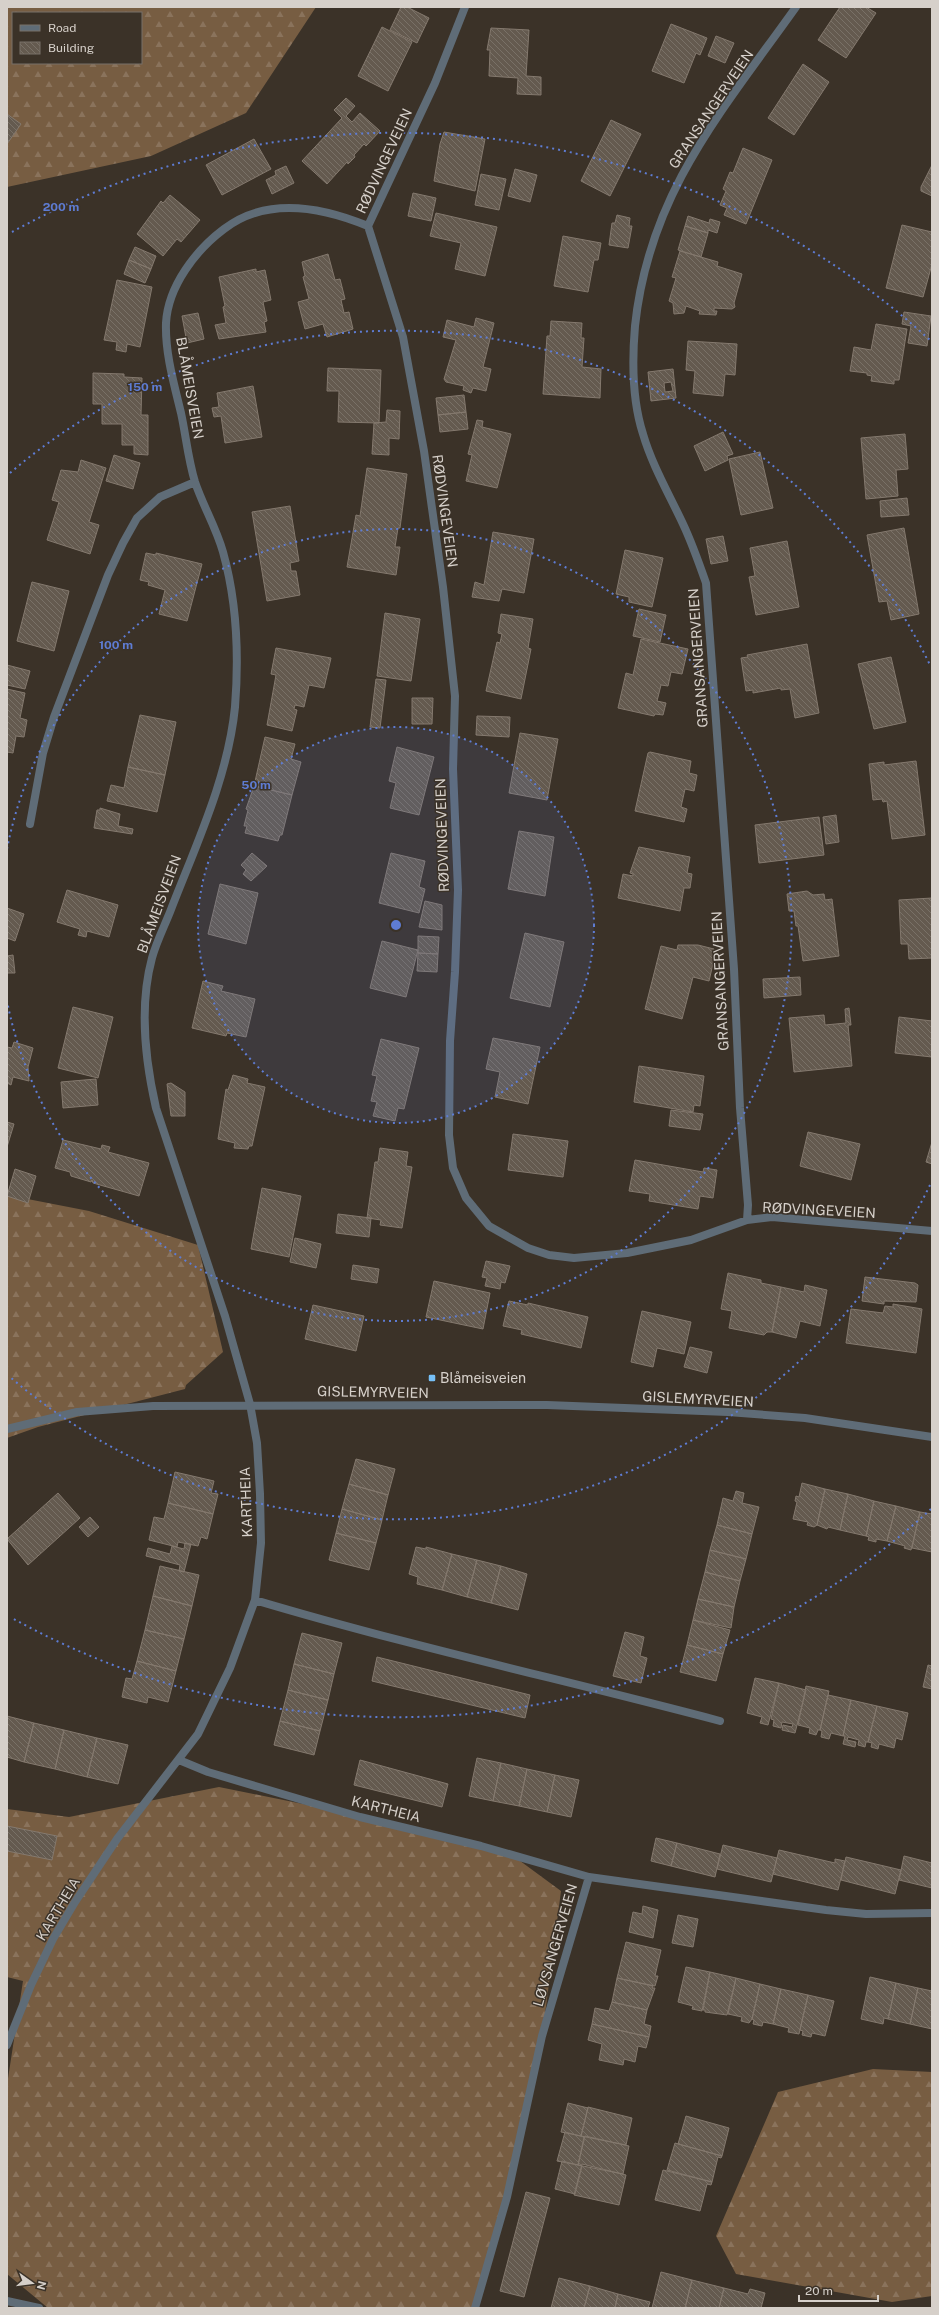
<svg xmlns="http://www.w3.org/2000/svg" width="939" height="2315" font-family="'Public Sans',sans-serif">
<defs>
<pattern id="forest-firs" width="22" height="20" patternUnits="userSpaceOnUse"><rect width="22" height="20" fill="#775d42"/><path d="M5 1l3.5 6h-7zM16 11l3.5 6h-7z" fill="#8a735c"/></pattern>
<pattern id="building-back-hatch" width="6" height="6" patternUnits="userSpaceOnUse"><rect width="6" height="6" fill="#645a4f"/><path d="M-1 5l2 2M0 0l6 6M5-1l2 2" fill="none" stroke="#797167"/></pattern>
</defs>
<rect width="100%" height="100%" fill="#3b3228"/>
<path fill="url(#forest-firs)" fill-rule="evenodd" d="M7,7H316L246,113L151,156L7,187ZM13,13H141V63H13Z
M7,1195L89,1211L198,1245L223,1352L186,1385L185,1389L38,1427L7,1438Z
M219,1787L362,1816L512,1855L561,1891L541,2045L507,2192L473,2308H48L7,2274V2085L23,1981L7,1977V1809L69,1817Z
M873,2069L932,2072V2296L892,2302L736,2274L716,2236L778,2092Z"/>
<path fill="url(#building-back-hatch)" stroke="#84796e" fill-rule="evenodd" d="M401,7H407L429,18L417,43L390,30Z
M840,7H866L876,13L846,58L818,40Z
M671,24L707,38L700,55L696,53L684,83L652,71Z
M382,27L412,42L388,91L358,76Z
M491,28L529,30L526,76L541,77V95L517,94L518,78L489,76L490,50H487Z
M716,36L734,43L725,63L708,56Z
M803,64L829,82L794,135L768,118Z
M346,98L355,106L346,116L352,122L360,113L380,131L366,146L364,144L354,155L355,157L348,164L347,162L327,184L302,161L342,118L334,110Z
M7,114L21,124L7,144Z
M611,120L641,134L610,196L581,181Z
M444,132L485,139L475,191L434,181L440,144Z
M254,139L271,169L222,195L206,165Z
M743,148L772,160L746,224L724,215L727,208L720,205L726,191L723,189L730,172L733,173Z
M932,165V196L921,191V187Z
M286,166L294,183L272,194L266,180L276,175L275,171Z
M515,169L537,175L530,202L508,196Z
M481,174L506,179L499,210L475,205Z
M413,193L436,198L431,221L408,216Z
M170,195L200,220L181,242L177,239L163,256L137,234L161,201L163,203Z
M436,213L497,227L485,276L455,269L461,243L430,236Z
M617,215L630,218L629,226H632L628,248L609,245L612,223H615Z
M688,216L709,223L710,219L720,222L717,233L708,230V233L685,226Z
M902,225L932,232V264L923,297L886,288Z
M685,226L708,233L701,257L678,250Z
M563,236L601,243L598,260H594L588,292L554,286Z
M135,247L156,256L151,269L129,260Z
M680,251L718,262L717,266L742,274L734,303L735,307L732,309L714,308V311H717L716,315L699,314L700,311L686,306L684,313L674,314L673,303L669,301L676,278L672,277Z
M328,254L335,280L340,279L345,299L341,300L344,313L349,312L353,329L327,337L323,324L305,329L298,302L309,299L303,277L305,276L302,262Z
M129,260L151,269L145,283L124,274Z
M256,269V272L265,270L271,300L263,302L267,321L264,322L266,332L219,339L215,325L226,323L223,307L225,306L219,277Z
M117,280L152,287L140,347L127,344L126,352L116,350L117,342L104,340Z
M904,312L931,316L927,346L908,343L911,326L902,324Z
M198,313L204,339L187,343L182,316Z
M476,318L494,323L483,367L491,369L486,391L473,388L471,393L463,390L464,386L446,382L444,379L456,340L443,337L447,320L474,327Z
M551,321L582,323L581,338H584L582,367L601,369L600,398L543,394L547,336H550Z
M876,324L907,329L899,380H894V384L871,381L872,376L867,375V373L850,371L854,347L871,350Z
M688,341L737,344L735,375L725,374L723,396L693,393L695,371L686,370Z
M328,368L381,370L379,423L338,422L339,391H327Z
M673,369L676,398L651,401L648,372ZM671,382L673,391L665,392L664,383Z
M93,373L124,374V377L142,378L141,415H148V455L134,454V445H122V424H102V404H93Z
M253,386L262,437L225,443L221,416L214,417L212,408L219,407L217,393Z
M464,395L466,412L438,415L436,398Z
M387,410L400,411L399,439L389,438V455L372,454L374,423L386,422Z
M466,412L468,429L440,432L438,415Z
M477,420L483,421L482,427L511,434L497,488L466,481L472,455L468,454Z
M723,432L733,454L727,456L728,460L705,471L694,446Z
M905,434L908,469L896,470L898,496L866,499L861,438Z
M760,452L773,508L741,515L729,459Z
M114,455L140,463L133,489L106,481Z
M81,460L106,468L89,522L99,525L90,554L47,540L59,502L52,500L61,470L78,472Z
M367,468L407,474L400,528H398L395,547H400L396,575L347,567L356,515L360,516Z
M907,498L909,515L881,517L880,501Z
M290,506L299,561L290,563L291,571H296L300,595L267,601L252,512Z
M904,528L919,614L891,620L887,601L879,602L867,535Z
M493,532L534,539L524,593L502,589L499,601L472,597L475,582L484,585Z
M723,536L728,561L711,564L706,539Z
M787,541L799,607L756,615L749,577L755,576L750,548Z
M625,550L663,558L652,607L629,602V597L616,594Z
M146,553L156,555V553L202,564L187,621L159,614L165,590L148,585L149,582L140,580Z
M32,582L69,591L54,651L17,641Z
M639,609L666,615L660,642L633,636Z
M385,613L420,619L411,681L377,676Z
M501,614L533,619L528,648L531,649L521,699L486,691L497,642L500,643L502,634L498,633Z
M641,639L688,649L682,674L671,672L668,686L661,685L657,701L666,703L663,715L655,714L654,716L618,708L626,673L633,675Z
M807,644L819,713L795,718L790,689L781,690V688L753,693V690L746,691L741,658L748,657L747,655Z
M276,648L331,658L324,688L309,685L304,707L295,705L294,709L297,710L292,731L267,725L276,675L271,674Z
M891,657L906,722L874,729L858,664Z
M7,665L30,671L25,689L7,685Z
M376,679L386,680L380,728L370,727Z
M7,689L25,693L20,718L27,720L24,737L16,736L13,753L7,752Z
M412,698H433L432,724H412Z
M140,715L176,722L165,775L128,767Z
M477,716L510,717L509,737L476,735Z
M520,733L558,739L547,800L509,793Z
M265,737L295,744L291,759L301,762L292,795L254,786Z
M397,747L434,757L419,815L390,808L396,783L389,781Z
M650,752L691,761L689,773L697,775L694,791L685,789L681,807L687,809L684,822L635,811L648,753Z
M916,761L925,835L892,839L887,801L883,802L882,799L873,800L869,764L884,762V765Z
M128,767L165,775L157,812L107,801L111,785L124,788Z
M254,786L292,795L282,835H280L278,841L245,833L247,826H244L248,810L246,809Z
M100,808L120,814L118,826L133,829L132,834L94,828L97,810H100Z
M836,815L839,842L826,844L823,817Z
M819,817L824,855L759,863L755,825Z
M519,831L554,837L545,896L508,889Z
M639,847L690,857L687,873L692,874L690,888H684L680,911L618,898L623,874L633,876V874L630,873Z
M252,853L267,866L251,881L243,874L246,870L241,865Z
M391,853L425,861L419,887L425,889L419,913L379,903Z
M220,884L258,893L246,944L208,934Z
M67,890L118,905L109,937L87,931L86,937L78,935L80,929L57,922Z
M807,891L813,895L824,894L825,900L832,899L839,956L803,961L798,926H796L794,911H789L787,894Z
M932,898V958L909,959L908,944H901L899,900Z
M425,901L442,905V930L419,927Z
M7,908L24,914L15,941L7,938Z
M525,933L564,942L550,1007L510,998Z
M418,936L439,937L438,954L418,953Z
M382,941L418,950L406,997L370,988Z
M678,945H698L714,949L715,955L709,981L693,977L682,1019L645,1009L661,946L677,950Z
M418,953L438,954L437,972L417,971Z
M13,955L15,973H7V956Z
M800,977L801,995L764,998L763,979Z
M203,981L223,986L221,991L255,999L246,1037L227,1033L226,1036L192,1028Z
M73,1007L113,1017L98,1078L58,1068Z
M849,1008L851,1025H848L852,1066L794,1072L789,1018L824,1015L825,1025L846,1023L845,1009Z
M899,1017L932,1021V1057L895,1053Z
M493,1038L540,1047L528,1104L495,1097L500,1072L486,1069Z
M381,1039L419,1048L404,1109L398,1108L395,1121L373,1116L377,1102L371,1101L377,1076L372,1075Z
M14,1042L33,1048L28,1067L29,1081L13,1077L11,1085L7,1083V1047L12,1048Z
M639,1066L704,1076L700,1106L694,1105L693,1112L634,1102Z
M233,1075L248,1079L247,1083L265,1087L252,1146H249L248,1149L234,1148L235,1143L218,1139L226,1089L228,1090Z
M96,1079L98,1105L63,1108L61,1082Z
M171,1083L185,1092V1116H171L167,1084Z
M671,1110L703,1114L700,1130L669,1126Z
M7,1122L14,1124L7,1147Z
M808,1132L860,1144L851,1180L800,1166Z
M513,1134L568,1141L563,1177L508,1170Z
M63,1140L101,1149L102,1145L110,1147L108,1152L149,1163L139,1196L93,1183L92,1180L91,1182L71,1176L70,1172L55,1168Z
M932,1142V1164L926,1162Z
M380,1148L408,1152L406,1166L412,1167L402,1228L380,1225L381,1220L367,1218L375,1162H378Z
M635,1160L703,1172L704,1168L717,1170L713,1198L700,1196L698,1209L649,1201L650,1194L629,1191Z
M15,1169L36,1176L28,1203L7,1196Z
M262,1188L301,1196L289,1257L251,1249Z
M338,1214L371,1218L369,1237L336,1233Z
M295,1238L321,1244L316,1268L290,1262Z
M486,1261L510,1266L505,1283L501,1282L500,1289L485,1286L487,1278L482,1277Z
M353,1265L379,1269L377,1283L351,1279Z
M728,1273L761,1280V1283L781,1287L772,1332H767L764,1335L729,1328L732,1311L721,1309Z
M865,1277L915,1283L918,1285L916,1302L884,1301V1304L862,1301Z
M434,1281L490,1293L483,1329L426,1317Z
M805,1285L827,1290L820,1326L800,1321L796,1338L772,1332L781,1287L804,1292Z
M509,1301L528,1305V1303L588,1317L581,1348L521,1334L522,1330L503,1326Z
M893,1304L922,1309L916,1353L846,1343L851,1309L883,1313L885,1306L893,1307Z
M313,1305L364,1316L356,1351L305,1339Z
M642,1311L691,1322L684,1354L657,1348L653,1367L631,1362Z
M690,1347L712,1352L707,1373L684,1367Z
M356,1459L395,1469L388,1495L349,1484Z
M175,1472L214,1481L211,1493L218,1494L213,1514L168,1503Z
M802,1483L825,1489L817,1525L814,1527L807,1525L808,1522L793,1519L797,1502L795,1501L796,1496L799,1497Z
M349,1484L388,1495L382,1520L342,1509Z
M825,1489L848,1494L840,1530L828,1527L827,1529L817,1525Z
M736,1491L744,1493L742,1503L759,1507L752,1534L717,1525L723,1498L733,1501Z
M58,1493L80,1518L28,1565L7,1539Z
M848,1494L874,1501L866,1536L840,1530Z
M874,1501L896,1506L887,1541L876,1539V1542L868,1540L869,1537L866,1536Z
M168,1503L213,1514L207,1539L201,1537L198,1546L178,1542L177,1547L149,1540L154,1517L164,1519Z
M896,1506L920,1512L911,1550L904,1548L905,1546L887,1541Z
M342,1509L382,1520L376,1543L336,1533Z
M920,1512L932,1514V1552L912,1548Z
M90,1517L99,1527L88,1537L79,1527Z
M717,1525L752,1534L746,1559L710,1550Z
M336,1533L376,1543L369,1570L329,1560Z
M185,1543L191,1544L184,1572L179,1571L180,1565L146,1556L148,1548L170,1554L172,1546L184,1549Z
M416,1547L426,1549V1547L452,1554L442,1590L417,1584L418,1577L409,1574Z
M710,1550L746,1559L740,1581L705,1572Z
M452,1554L477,1560L467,1597L442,1590Z
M477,1560L501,1566L491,1603L467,1597Z
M160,1566L199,1575L192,1606L153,1596Z
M501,1566L527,1574L518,1610L491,1603Z
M705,1572L740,1581L734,1607L698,1599Z
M153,1596L192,1606L184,1639L145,1630Z
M698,1599L734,1607L731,1628L693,1620Z
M693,1620L730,1630L723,1654L687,1645Z
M145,1630L184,1639L176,1671L137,1661Z
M625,1632L644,1637L640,1656L647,1658L641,1683L613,1676Z
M302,1633L342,1643L334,1674L294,1664Z
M687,1645L723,1654L716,1681L680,1672Z
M377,1657L530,1695L525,1718L372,1681Z
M137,1661L176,1671L168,1702L148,1697L147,1703L122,1697L126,1678L132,1679Z
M294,1664L334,1674L328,1700L288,1690Z
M928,1665L932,1666V1689L923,1687Z
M755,1678L779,1683L768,1725L760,1723L762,1717L747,1713Z
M779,1683L806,1690L795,1733L782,1730L783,1725L792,1727L793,1724L782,1722L781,1728L773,1726L774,1720L771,1719Z
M806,1686L829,1691L820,1730H818L816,1735L809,1733L810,1728L798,1725Z
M288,1690L328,1700L320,1731L280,1721Z
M828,1695L851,1700L843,1736L831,1733L829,1739L821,1737L822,1731L820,1730Z
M851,1700L877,1706L868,1742H866L865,1747L858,1745L859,1740L848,1737L847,1740L856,1742L855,1747L843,1744L845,1736H843Z
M877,1706L908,1713L902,1740L896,1738L894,1748L879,1744L878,1749L871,1747L872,1743L868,1742Z
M7,1716L34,1723L24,1762L7,1757Z
M280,1721L320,1731L314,1755L274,1745Z
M34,1723L64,1730L55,1769L24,1762Z
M64,1730L97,1738L87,1777L55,1769Z
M97,1738L128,1745L118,1784L87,1777Z
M477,1758L501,1763L493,1801L469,1796Z
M360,1760L448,1784L442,1807L354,1785Z
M501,1763L527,1769L519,1806L493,1801Z
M527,1769L555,1775L547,1812L519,1806Z
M555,1775L579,1780L571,1817L547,1812Z
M7,1826L57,1836L52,1860L7,1851Z
M656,1838L677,1843L671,1866L651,1861Z
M677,1843L720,1854L715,1877L671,1866Z
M723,1845L777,1858L771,1882L717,1869Z
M779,1850L835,1863V1859L845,1861L838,1890L773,1874Z
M904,1856L932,1863V1888L899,1880Z
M846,1857L901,1870L895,1894L841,1880Z
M643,1906L658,1910L653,1938L629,1932L633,1912L642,1914Z
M678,1915L698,1919L693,1947L672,1943Z
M626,1942L661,1950L655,1976H658L655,1986L617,1978Z
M686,1967L710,1972L702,2011L692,2009L693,2006L678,2002Z
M710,1972L736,1978L727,2015L705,2012V2010H703Z
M870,1977L896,1983L888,2019L884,2018L883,2024L861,2019Z
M617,1978L653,1986L652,1988H655L647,2010L612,2002Z
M736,1978L760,1984L752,2019L749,2023L741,2021L742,2017L728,2014Z
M896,1983L918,1988L910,2024L888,2019Z
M760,1984L781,1989L773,2024L763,2022L762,2026L753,2024L754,2020L752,2019Z
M918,1988L932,1991V2029L910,2024Z
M781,1989L808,1995L799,2034L788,2032L789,2028L773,2024Z
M808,1995L834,2001L825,2036L812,2033L811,2037L802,2035L803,2031L800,2030Z
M612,2002L647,2010L644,2024L651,2026L649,2037L592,2024L595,2008L609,2011Z
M592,2024L649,2037L646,2048L638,2046L635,2062L624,2059L623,2065L599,2060L602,2044L588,2040Z
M568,2103L588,2108L581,2136L561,2132Z
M588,2107L632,2118L626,2145L581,2136Z
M686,2116L729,2128L722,2156L678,2144Z
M565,2132L584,2137L578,2165L557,2161Z
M585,2136L629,2146L623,2174L578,2165Z
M675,2143L722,2156L721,2158L718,2157L712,2182L667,2170Z
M562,2161L582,2166L575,2194L555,2189Z
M582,2164L626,2175L619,2205L574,2195Z
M663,2170L712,2182L711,2185L707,2184L700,2211L655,2200Z
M526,2192L550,2198L524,2297L500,2291Z
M661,2272L692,2280L685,2308H652Z
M559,2278L590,2286L584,2308H551Z
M692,2280L724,2288L719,2308H685Z
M590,2286L618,2294L615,2308H584Z
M724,2288L748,2294L750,2289L765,2293L761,2308H719Z
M618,2294L650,2302L648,2308H615Z"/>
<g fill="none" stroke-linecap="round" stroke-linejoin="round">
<path stroke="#5f6c77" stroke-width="8" d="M465,7L435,83L368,226L403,337L424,451L443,587L455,696L453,769L458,890L455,972L450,1041L449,1135L453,1168L466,1198L489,1226L528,1248L549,1255L574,1258L627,1253L691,1240L747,1220L772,1217L932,1231
M30,824L43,753L54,717L108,575L123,543L137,518L160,497L195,482
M747,1220L748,1205L740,1108L734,969L706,583C699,563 692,543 683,524C669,494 652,465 643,434C632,400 632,361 635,326C649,193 722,111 796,7
M255,1600C409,1646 565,1680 720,1721
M179,1760L208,1772L360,1817L481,1846L589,1877
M7,2045L31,1985L53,1939L75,1902L117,1839L198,1734L230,1668L255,1600L261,1543L260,1494L257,1443L250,1404L225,1316L156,1108C145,1060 139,1006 152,958C156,943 164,927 170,912C195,847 228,778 235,707C239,656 237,602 223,552C216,527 203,506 195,482C188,459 186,436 181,413C174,384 165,353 166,323C168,286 196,250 224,229C267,196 322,207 368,226
M7,2301L39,2308
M475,2308L507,2197L542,2036L589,1877L826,1910L866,1914L932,1913"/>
<path stroke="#5f6c77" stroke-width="8" d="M7,1429L77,1412L153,1406L547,1405L728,1412L805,1418L932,1437"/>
</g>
<circle cx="396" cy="925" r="198" fill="#5e7cd3" fill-opacity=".12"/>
<g fill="none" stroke="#5e7cd3" stroke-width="2" stroke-dasharray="2 4">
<circle cx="396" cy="925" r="198"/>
<path d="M7 849A396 396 0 1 1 7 1001"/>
<path d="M930 1185A594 594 0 0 1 10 1377M10 473A594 594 0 0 1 930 665"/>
<path d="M931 1509A792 792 0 0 1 12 1618M12 232A792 792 0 0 1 931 341"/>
</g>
<rect fill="#76c0f7" stroke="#3b3228" stroke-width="1.5" x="428" y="1374" width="8" height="8" rx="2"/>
<g text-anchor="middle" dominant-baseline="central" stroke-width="3" stroke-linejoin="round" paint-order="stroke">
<g font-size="14" fill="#d6d0ca" stroke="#3b3228">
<text transform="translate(711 109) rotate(-56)">GRANSANGERVEIEN</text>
<text transform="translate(384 161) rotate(-65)">RØDVINGEVEIEN</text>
<text transform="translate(190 388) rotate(80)">BLÅMEISVEIEN</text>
<text transform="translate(445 511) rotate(82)">RØDVINGEVEIEN</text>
<text transform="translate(698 658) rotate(-94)">GRANSANGERVEIEN</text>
<text transform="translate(442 835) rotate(-92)">RØDVINGEVEIEN</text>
<text transform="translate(159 904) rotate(-70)">BLÅMEISVEIEN</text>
<text transform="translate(720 981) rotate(-93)">GRANSANGERVEIEN</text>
<text transform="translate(819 1210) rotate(3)">RØDVINGEVEIEN</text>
<text transform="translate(373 1392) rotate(1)">GISLEMYRVEIEN</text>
<text transform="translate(698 1399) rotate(3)">GISLEMYRVEIEN</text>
<text transform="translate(246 1502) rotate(-92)">KARTHEIA</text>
<text transform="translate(386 1809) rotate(14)">KARTHEIA</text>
<text transform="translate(58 1909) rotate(-59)">KARTHEIA</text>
<text transform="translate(555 1945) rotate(-74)">LØVSANGERVEIEN</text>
</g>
<g font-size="14" fill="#d6d0ca" stroke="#3b3228" text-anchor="start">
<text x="440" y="1378">Blåmeisveien</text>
</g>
</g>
<circle cx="396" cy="925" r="6" fill="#5e7cd3" stroke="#3b3228" stroke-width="2"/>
<g font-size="12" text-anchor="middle" font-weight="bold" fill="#5e7cd3" stroke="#3b3228" stroke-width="3" stroke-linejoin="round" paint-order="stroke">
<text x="61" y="211">200 m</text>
<text x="145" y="391">150 m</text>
<text x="116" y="649">100 m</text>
<text x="256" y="789">50 m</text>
</g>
<rect width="939" height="2315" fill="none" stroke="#d6d0ca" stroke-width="16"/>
<rect x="12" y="12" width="130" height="52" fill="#3b3228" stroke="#797169"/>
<rect x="20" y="25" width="20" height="6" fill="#5f6c77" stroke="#797169"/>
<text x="48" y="32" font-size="12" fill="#d6d0ca">Road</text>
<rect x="20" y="42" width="20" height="12" fill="url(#building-back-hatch)" stroke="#797169"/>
<text x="48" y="52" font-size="12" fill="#d6d0ca">Building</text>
<g transform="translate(32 2283) rotate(104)" stroke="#3b3228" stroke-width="3" paint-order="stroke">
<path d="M0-3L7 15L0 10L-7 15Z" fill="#d6d0ca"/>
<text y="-6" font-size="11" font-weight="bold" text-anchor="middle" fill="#d6d0ca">N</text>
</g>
<path d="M799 2295v6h79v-6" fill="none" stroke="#d6d0ca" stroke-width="2"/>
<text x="805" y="2295" font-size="12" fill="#d6d0ca" stroke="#3b3228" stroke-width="3" paint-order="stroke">20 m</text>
</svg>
